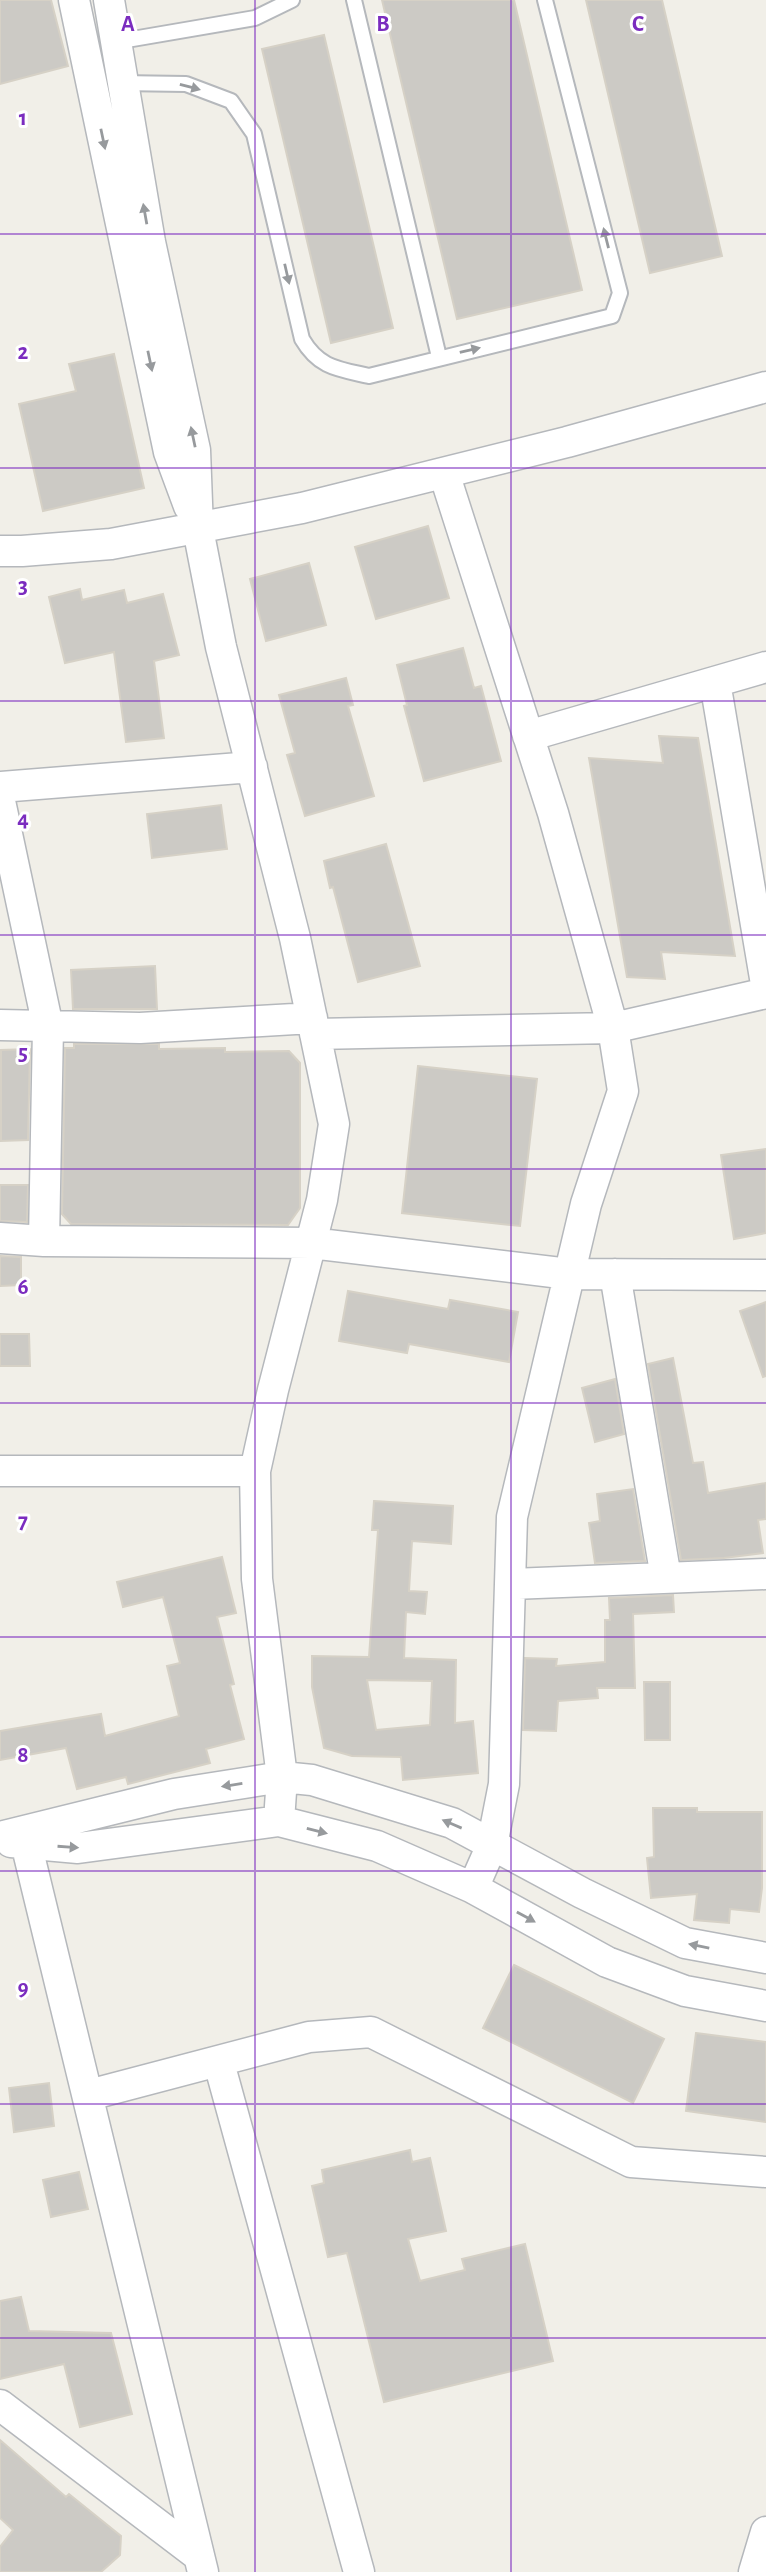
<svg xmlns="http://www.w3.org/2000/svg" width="766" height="2572" font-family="'Alegreya Sans',sans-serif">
<rect width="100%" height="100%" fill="#f1efe8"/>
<path fill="#cccac5" stroke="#d6d1c6" stroke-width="2" fill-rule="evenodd" d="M0,0H51L68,66L0,84Z
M382,0H514L582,290L457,319Z
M586,0H662L722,256L650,273Z
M324,35L393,328L331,343L262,49Z
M114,354L144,488L43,511L19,404L76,391L69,364Z
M428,526L449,598L376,619L355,547Z
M309,563L326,625L266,641L250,579Z
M80,589L82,600L124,590L127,603L163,594L179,655L154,661L164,738L126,742L114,652L65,663L49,597Z
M463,648L474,688L481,686L501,761L424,781L404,706L407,705L397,665Z
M346,678L353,705L348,706L374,796L305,816L287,755L295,753L279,695Z
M659,736L698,738L735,956L661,952L665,979L627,977L589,758L663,763Z
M221,805L227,849L152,858L147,814Z
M386,844L420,966L358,982L333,887L330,888L324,861Z
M155,966L157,1009H73L71,970Z
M74,1044H159V1049L225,1048V1052L289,1051L300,1063V1208L288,1225L71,1224L62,1214L65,1048H74Z
M30,1049L28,1140L1,1141V1050Z
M418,1066L537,1079L520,1226L402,1213Z
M766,1149V1233L734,1239L721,1155Z
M0,1185H28L27,1222L0,1221Z
M0,1256L21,1257V1285L0,1286Z
M348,1291L448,1309L450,1300L518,1312L509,1362L409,1344L407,1353L339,1341Z
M766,1302V1376L763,1377L740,1311Z
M0,1334H29L30,1366H0Z
M673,1358L693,1463L703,1462L708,1493L766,1483V1519L758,1520L763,1553L724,1558L681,1560L648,1364Z
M615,1379L624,1434L595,1442L582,1388Z
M633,1489L645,1561L595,1563L589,1523L600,1521L597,1494Z
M374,1501L453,1506L451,1544L412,1541L409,1591L427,1592L425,1614L406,1612L404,1658L456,1660L455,1723L473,1721L478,1773L403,1780L401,1757L352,1756L324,1748L312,1687V1656L369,1657L378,1530H372ZM367,1680L432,1681L430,1725L376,1730Z
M222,1557L236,1613L217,1617L234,1684L230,1685L244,1739L206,1749L210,1763L128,1784L126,1777L77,1789L66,1748L0,1760V1731L101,1714L105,1736L179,1716L167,1666L180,1663L163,1597L123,1607L117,1582Z
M673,1595L674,1612L633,1614L635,1688H597L598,1698L558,1701L556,1731L523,1730L525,1658L557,1659L556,1666L605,1662V1620H610L609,1598Z
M644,1682H670V1740H645Z
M653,1808H697V1812H762V1888L759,1912L730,1909L729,1923L694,1920L697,1894L651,1898L647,1858L654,1857Z
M514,1965L664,2039L633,2103L483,2028Z
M696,2033L766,2042V2122L686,2111Z
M49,2083L54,2126L14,2132L9,2088Z
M410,2150L412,2162L430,2158L446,2231L408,2239L420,2281L465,2270L462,2259L525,2244L553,2361L384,2402L347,2253L328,2257L312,2186L324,2183L322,2170Z
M79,2172L88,2209L51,2217L43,2180Z
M21,2297L29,2331L111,2333L132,2414L80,2427L64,2364L0,2379V2301Z
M0,2440L66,2497L69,2494L121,2536L120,2555L101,2572H0V2547L13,2530L0,2518Z"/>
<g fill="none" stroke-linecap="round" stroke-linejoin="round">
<g stroke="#b5b8bc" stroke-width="18">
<path id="lane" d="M354,0L439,357
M115,42L255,18L292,0
M119,83L186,84L231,101L254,134L302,339C319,368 338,369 369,376L612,316L620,293L545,0"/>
</g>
<g stroke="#b5b8bc" stroke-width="33">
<path id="street" d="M74,0L169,452L189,506
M109,0L150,242L195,450L198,529L221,647L295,938L334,1124L322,1200L273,1390L255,1471L257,1579L282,1777L279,1821
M444,473L553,813L613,1028L623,1091L586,1204L512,1517L504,1784L492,1845L473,1888
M0,551H22L111,544L302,508L567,442L766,387
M715,682L766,984
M528,736L766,667
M0,787L252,767
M0,801L48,1027L44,1241L311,1243L569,1274L766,1275
M0,1025L140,1028L312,1018
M315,1034L613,1028L766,993
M0,1238L44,1241
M615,1274L666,1578
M0,1471H255
M512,1584L766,1574
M0,1837L174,1794L282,1777L312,1780L452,1823L582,1893L685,1943L766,1958
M11,1842L78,1848L279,1821L377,1846L473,1888L607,1962L685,1991L766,2006
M26,1843L203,2572
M219,2063L359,2572
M89,2095L309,2037L371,2032L631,2162L766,2172
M0,2405L199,2556
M754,2572L766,2532"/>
</g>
<use href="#lane" stroke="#fff" stroke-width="14"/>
<use href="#street" stroke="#fff" stroke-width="30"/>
</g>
<defs><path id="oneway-solid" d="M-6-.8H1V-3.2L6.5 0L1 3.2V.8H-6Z" transform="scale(1.75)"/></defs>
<g fill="#979a9d">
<use href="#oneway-solid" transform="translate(190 87) rotate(15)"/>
<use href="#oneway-solid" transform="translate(103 139) rotate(78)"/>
<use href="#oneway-solid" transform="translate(145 214) rotate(-100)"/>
<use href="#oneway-solid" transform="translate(606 238) rotate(-104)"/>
<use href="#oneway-solid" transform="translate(287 274) rotate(77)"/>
<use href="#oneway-solid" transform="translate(470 350) rotate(-13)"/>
<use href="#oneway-solid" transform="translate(150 361) rotate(78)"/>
<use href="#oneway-solid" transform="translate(193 437) rotate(-102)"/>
<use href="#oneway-solid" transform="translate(232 1785) rotate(171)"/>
<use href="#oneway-solid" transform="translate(452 1824) rotate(-157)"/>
<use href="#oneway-solid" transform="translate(317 1831) rotate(14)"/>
<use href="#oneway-solid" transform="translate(68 1847) rotate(4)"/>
<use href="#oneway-solid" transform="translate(526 1917) rotate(29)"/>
<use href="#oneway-solid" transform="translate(699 1946) rotate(-168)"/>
</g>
<path fill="none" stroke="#7b2cbf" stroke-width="2" stroke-opacity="0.55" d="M255,0V2572M511,0V2572M0,234H766M0,468H766M0,701H766M0,935H766M0,1169H766M0,1403H766M0,1637H766M0,1871H766M0,2104H766M0,2338H766"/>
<g font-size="23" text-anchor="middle" font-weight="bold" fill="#7b2cbf" stroke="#fff" stroke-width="6" stroke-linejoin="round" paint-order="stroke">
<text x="128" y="31">A</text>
<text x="383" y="31">B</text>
<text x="638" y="31">C</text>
<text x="23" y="125">1</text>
<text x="23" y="359">2</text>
<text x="23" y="593">3</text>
<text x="23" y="826">4</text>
<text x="23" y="1060">5</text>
<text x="23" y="1294">6</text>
<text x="23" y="1528">7</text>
<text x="23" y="1762">8</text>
<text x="23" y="1995">9</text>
</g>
</svg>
